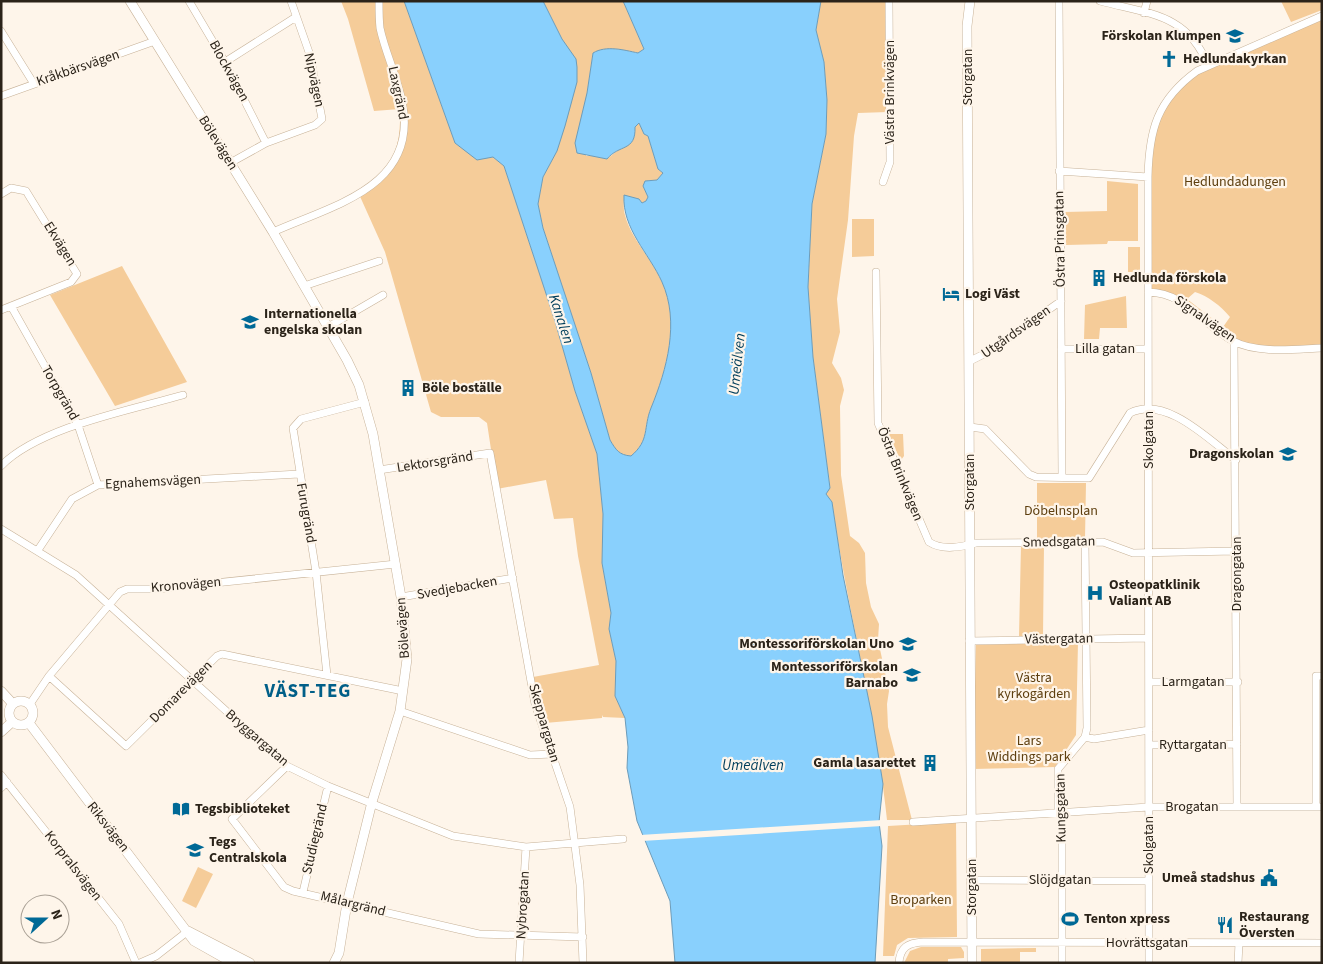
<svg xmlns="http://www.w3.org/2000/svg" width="1323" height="964" font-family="'Source Sans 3',sans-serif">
<rect width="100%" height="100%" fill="#fef5ea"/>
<path fill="#f5cc99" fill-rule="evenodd" d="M341,1H404L455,143L484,158L493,157L504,166L555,321L575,391L597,454L603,514L602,563L611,613L609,629L616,661L615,696L625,718L603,717L602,715V718L545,723L533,677L599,665L578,556L573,518L554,519L546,480L497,489L487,423L479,417H441L431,412L385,252L358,192C392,165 401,154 400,109L374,111L348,19Z
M543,1H623L644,49L638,53L617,49L593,53L587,93L586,156H594L607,159L635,136V127L639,123L644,134L648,136L658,169L663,173L657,180H649L643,186L648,197L646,201L642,203L639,199L624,196C624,202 623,209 625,215C631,239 652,259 662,282C680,322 667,369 651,408C643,428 650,440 631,456C619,455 616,451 610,440L591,373L543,228L538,204L543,177L557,151L571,53L562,39Z
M821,1H887L888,112L858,113L854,136L848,220L837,299L840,332L832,363L841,378L844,390L840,406L841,475L850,536L859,543L865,553L866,583L871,607L879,624L878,640L889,691L887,704L888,727L912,820H887C876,714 847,609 832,502L826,494L830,487L813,357L808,287L812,204L826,134L827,100L824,62L816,30Z
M1281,1H1322V10L1291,22Z
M1322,16V348L1279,349L1234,342L1183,302L1148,292L1151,132L1183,81ZM1195,292C1208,296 1221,306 1230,317L1223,327L1187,299Z
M1107,181L1138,184V241H1108L1107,244L1066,245L1065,212L1107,211Z
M852,219H874V256L852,257Z
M1140,247V272H1128V247Z
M122,266L187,382L115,406L50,295Z
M1126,296L1127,328H1100L1099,339H1084L1085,305Z
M887,434H903L904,456L901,460Z
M1037,483H1086L1085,539H1037Z
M1021,545H1044L1043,636H1019Z
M1078,642L1076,735L1055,767L973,769L976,645Z
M956,822L957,937L908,938L897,945L894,956H883L888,826Z
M198,867L213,874L196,908L182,901Z
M921,947H961L964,952V958L948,959V963H904L910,951Z
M1036,948V952H1020V963H981V949Z"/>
<path fill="#89d0fd" stroke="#6d9cb9" d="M404,1H543L562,39L576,59L577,67V82L565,126L557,151L543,177L538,204L543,228L591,373L610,440C616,450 619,455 631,456C650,440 643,428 651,408C667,369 680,322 662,282C649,253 622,229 624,195L639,199L642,203L646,201L648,197L643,186L645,181L657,180L663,173L658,169L648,136L644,134L639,123L635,127C636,152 619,144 607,159L577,153L575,143L587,93L593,53C606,45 624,50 638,53L644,49L623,1H821L816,30L824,62L827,100L826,134L812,204L808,287L813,357L830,488L826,494L832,502L843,575L872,716L883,784L879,822L882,846L875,963H675L670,901L637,821L627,768L628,747L625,718L615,696L616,661L609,629L611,613L602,563L603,514L597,454L575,391L555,321L504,166L493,157L477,160L455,143Z"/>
<path fill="#fef5ea" d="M882,820V826L642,841L640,835Z"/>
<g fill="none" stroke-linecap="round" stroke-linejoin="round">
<g stroke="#c7b298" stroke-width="8">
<path id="minor" d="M189,1L225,62L266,143
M1059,1L1062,477
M1100,1C1148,14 1187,13 1208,65
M1144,13L1147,1
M1,31L34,84
M225,62L296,17
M1,96L155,41
M230,163L266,143L315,125L322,119L310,55L291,1
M1059,171L1148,177
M883,182L890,162L889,1
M1,194L11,188L26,191L77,274L71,282L1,310
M273,232C333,205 420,187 402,101C397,76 385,52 380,28C379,19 379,10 379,1
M876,272L878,423L929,542C943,551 961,547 976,543L1103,542L1133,553L1236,551
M304,286L379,261
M1148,292C1187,293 1202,325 1233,341C1258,354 1295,349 1322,348
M11,306L78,425L98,485
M328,327L383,295
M1234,342L1237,807
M1061,349H1148
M970,361L990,351L1061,301
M970,427L985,429L1029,474L1036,477L1089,478L1130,413C1166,395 1209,440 1236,460
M1,466C39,427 131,410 183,395
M379,470L490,453L535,704L570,807L580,885L583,963
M1,529L76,575L287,766L328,786L453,836L526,847L623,839
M38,550L72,499L98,485L299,474
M401,597L513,578
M969,641L1148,638
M327,675L316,572L293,428L301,419L365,402
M49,676L126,746L217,656L222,654L403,691
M1149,682H1238
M30,704L49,676L120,592L127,589H157L396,564
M400,711L530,755L552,754
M1085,737L1094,739L1149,730
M1149,745L1237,744
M287,766L232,819L284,887L293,891L479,934L583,937
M1,775L119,924L136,963
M1,788L7,782
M1316,807V676H1322
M913,822L1149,807H1322
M971,880L1149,881
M303,892L328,786
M140,963L156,956L188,931
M519,963L526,847
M899,963C900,947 908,943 923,942L1322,943
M1062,963V817L1058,812V769L1085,737L1087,728L1085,542
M1149,963L1148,177C1149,130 1157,100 1197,71L1322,16
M1238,963L1239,943"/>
</g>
<g stroke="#c7b298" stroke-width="10">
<path id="tertiary" d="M130,1L273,232L347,360L359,385L373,434L401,597L407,659L400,711L372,802L347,903L339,953L334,963
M970,1L967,26L972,963
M1,691L13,704
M9 713a12 12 0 1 1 24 0a12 12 0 1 1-24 0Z
M29,723L194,941L233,963
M1,732L12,722
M188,931L250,963"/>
</g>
<use href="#minor" stroke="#fff" stroke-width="7"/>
<use href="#tertiary" stroke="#fff" stroke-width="9"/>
</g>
<defs>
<g id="school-bare" transform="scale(1.35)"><path d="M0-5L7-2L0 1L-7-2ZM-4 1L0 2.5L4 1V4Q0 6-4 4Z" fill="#006996" stroke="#fef5ea" stroke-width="2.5" paint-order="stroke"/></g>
<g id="church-bare" transform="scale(1.35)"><path d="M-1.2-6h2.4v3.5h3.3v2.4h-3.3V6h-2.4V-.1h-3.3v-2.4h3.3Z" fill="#006996" stroke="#fef5ea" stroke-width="2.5" paint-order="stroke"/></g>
<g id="building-bare" transform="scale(1.35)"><path d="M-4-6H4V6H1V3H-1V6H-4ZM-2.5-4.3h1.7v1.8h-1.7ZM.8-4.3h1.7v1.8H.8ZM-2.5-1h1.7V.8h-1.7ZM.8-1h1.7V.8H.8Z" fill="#006996" stroke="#fef5ea" stroke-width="2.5" paint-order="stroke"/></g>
<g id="hotel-bare" transform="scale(1.35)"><path d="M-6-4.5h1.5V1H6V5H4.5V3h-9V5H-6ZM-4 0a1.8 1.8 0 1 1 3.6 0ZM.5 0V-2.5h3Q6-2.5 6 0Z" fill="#006996" stroke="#fef5ea" stroke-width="2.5" paint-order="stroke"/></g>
<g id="hospital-bare" transform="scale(1.35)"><path d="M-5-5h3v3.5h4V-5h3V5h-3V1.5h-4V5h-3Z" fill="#006996" stroke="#fef5ea" stroke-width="2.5" paint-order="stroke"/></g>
<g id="library-bare" transform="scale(1.35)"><path d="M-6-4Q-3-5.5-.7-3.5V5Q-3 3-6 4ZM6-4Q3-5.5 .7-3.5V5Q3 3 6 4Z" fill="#006996" stroke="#fef5ea" stroke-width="2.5" paint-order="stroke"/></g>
<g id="civic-bare" transform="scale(1.35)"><path d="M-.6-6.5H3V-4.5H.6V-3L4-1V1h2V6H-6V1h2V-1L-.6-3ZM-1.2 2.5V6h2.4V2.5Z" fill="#006996" stroke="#fef5ea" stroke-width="2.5" paint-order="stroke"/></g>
<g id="stadium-bare" transform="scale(1.35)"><path d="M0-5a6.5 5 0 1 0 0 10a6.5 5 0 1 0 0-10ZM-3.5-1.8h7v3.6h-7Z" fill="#006996" stroke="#fef5ea" stroke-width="2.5" paint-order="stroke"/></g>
<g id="restaurant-bare" transform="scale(1.35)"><path d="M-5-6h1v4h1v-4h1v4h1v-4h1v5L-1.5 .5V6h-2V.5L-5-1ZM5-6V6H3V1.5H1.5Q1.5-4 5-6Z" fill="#006996" stroke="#fef5ea" stroke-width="2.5" paint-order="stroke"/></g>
</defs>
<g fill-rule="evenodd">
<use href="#school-bare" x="1235" y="36"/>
<use href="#church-bare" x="1169" y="59"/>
<use href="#building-bare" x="1099" y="278"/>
<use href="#hotel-bare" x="951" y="294"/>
<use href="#school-bare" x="250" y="322"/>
<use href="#building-bare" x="408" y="388"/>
<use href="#school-bare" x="1288" y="454"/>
<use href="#hospital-bare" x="1095" y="593"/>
<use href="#school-bare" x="908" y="644"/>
<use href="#school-bare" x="912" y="675"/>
<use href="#building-bare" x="930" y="763"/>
<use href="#library-bare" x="181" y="809"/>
<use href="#school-bare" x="195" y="850"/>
<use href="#civic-bare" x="1269" y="878"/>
<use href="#stadium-bare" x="1070" y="919"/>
<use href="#restaurant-bare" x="1225" y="925"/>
</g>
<g text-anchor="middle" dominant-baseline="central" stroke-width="4.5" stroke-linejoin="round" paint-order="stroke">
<g font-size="14" font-weight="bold" fill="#2b2319" stroke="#fef5ea" text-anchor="start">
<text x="1221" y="36" text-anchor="end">Förskolan Klumpen</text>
<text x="1183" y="59">Hedlundakyrkan</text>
<text x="1113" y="278">Hedlunda förskola</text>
<text x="965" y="294">Logi Väst</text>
<text x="264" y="314">Internationella<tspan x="264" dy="16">engelska skolan</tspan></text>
<text x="422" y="388">Böle boställe</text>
<text x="1274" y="454" text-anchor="end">Dragonskolan</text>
<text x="1109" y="585">Osteopatklinik<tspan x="1109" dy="16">Valiant AB</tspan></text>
<text x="894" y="644" text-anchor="end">Montessoriförskolan Uno</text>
<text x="898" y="667" text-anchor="end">Montessoriförskolan<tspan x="898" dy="16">Barnabo</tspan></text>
<text x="916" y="763" text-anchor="end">Gamla lasarettet</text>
<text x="195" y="809">Tegsbiblioteket</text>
<text x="209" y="842">Tegs<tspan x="209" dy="16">Centralskola</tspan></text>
<text x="1255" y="878" text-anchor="end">Umeå stadshus</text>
<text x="1239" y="917">Restaurang<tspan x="1239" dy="16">Översten</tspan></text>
<text x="1084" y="919">Tenton xpress</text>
</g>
<g font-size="14" fill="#2b2319" stroke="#fef5ea">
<text transform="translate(78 68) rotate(-19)">Kråkbärsvägen</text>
<text transform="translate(229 71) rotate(61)">Blockvägen</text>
<text transform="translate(968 77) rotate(-90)">Storgatan</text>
<text transform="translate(314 80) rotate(78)">Nipvägen</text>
<text transform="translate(890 92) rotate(-90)">Västra Brinkvägen</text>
<text transform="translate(398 93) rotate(78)">Laxgränd</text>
<text transform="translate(218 143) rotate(58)">Bölevägen</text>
<text transform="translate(1060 239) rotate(-91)">Östra Prinsgatan</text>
<text transform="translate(60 244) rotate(58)">Ekvägen</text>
<text transform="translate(1205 319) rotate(35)">Signalvägen</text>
<text transform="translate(1016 332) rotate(-35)">Utgårdsvägen</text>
<text x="1105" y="349">Lilla gatan</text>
<text transform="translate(60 393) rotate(60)">Torpgränd</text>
<text transform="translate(1149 440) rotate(-90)">Skolgatan</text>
<text transform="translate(435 462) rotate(-9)">Lektorsgränd</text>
<text transform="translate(900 474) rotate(68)">Östra Brinkvägen</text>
<text transform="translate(153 482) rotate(-3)">Egnahemsvägen</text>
<text transform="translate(970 482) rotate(-90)">Storgatan</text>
<text transform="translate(306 513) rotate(80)">Furugränd</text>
<text transform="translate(1059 542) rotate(-1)">Smedsgatan</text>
<text transform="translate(1237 574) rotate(-90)">Dragongatan</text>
<text transform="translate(186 585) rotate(-5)">Kronovägen</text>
<text transform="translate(457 588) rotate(-10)">Svedjebacken</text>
<text transform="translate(403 628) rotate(-94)">Bölevägen</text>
<text transform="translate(1059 639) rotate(-1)">Västergatan</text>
<text x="1193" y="682">Larmgatan</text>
<text transform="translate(181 692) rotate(-45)">Domarevägen</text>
<text transform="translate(544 723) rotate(74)">Skeppargatan</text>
<text transform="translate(257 738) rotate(41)">Bryggargatan</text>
<text x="1193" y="745">Ryttargatan</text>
<text x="1192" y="807">Brogatan</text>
<text transform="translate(1061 808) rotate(-91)">Kungsgatan</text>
<text transform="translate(108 827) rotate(52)">Riksvägen</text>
<text transform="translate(315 839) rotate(-77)">Studiegränd</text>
<text transform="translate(1149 845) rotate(-90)">Skolgatan</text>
<text transform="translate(73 866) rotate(52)">Korpralsvägen</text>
<text x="1060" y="880">Slöjdgatan</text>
<text transform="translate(972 887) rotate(-90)">Storgatan</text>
<text transform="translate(353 904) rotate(14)">Målargränd</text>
<text transform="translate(523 905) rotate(-87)">Nybrogatan</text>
<text x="1147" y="943">Hovrättsgatan</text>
</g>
<g font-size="14" fill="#5d3e0e" stroke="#fef5ea">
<text x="1235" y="182">Hedlundadungen</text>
<text x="1061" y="511">Döbelnsplan</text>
<text x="1034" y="678">Västra<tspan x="1034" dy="16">kyrkogården</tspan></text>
<text x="1029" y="741">Lars<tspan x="1029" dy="16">Widdings park</tspan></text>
<text x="921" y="900">Broparken</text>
</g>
<g font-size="15" font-style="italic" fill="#003e5b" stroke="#fef5ea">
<text transform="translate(561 319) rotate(72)">Kanalen</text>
<text transform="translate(737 364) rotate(-84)">Umeälven</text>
<text x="753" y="765">Umeälven</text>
</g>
<g font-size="19" font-weight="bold" letter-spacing="1" fill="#015f88" stroke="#fef5ea">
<text x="308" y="691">VÄST-TEG</text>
</g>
</g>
<rect width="1323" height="964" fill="none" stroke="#2b2319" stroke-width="5"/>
<g transform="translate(45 919) rotate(69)"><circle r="24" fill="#fef5ea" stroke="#aaa196"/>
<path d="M0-4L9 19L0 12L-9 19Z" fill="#006996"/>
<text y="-8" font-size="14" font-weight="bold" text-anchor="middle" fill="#2b2319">N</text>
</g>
</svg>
